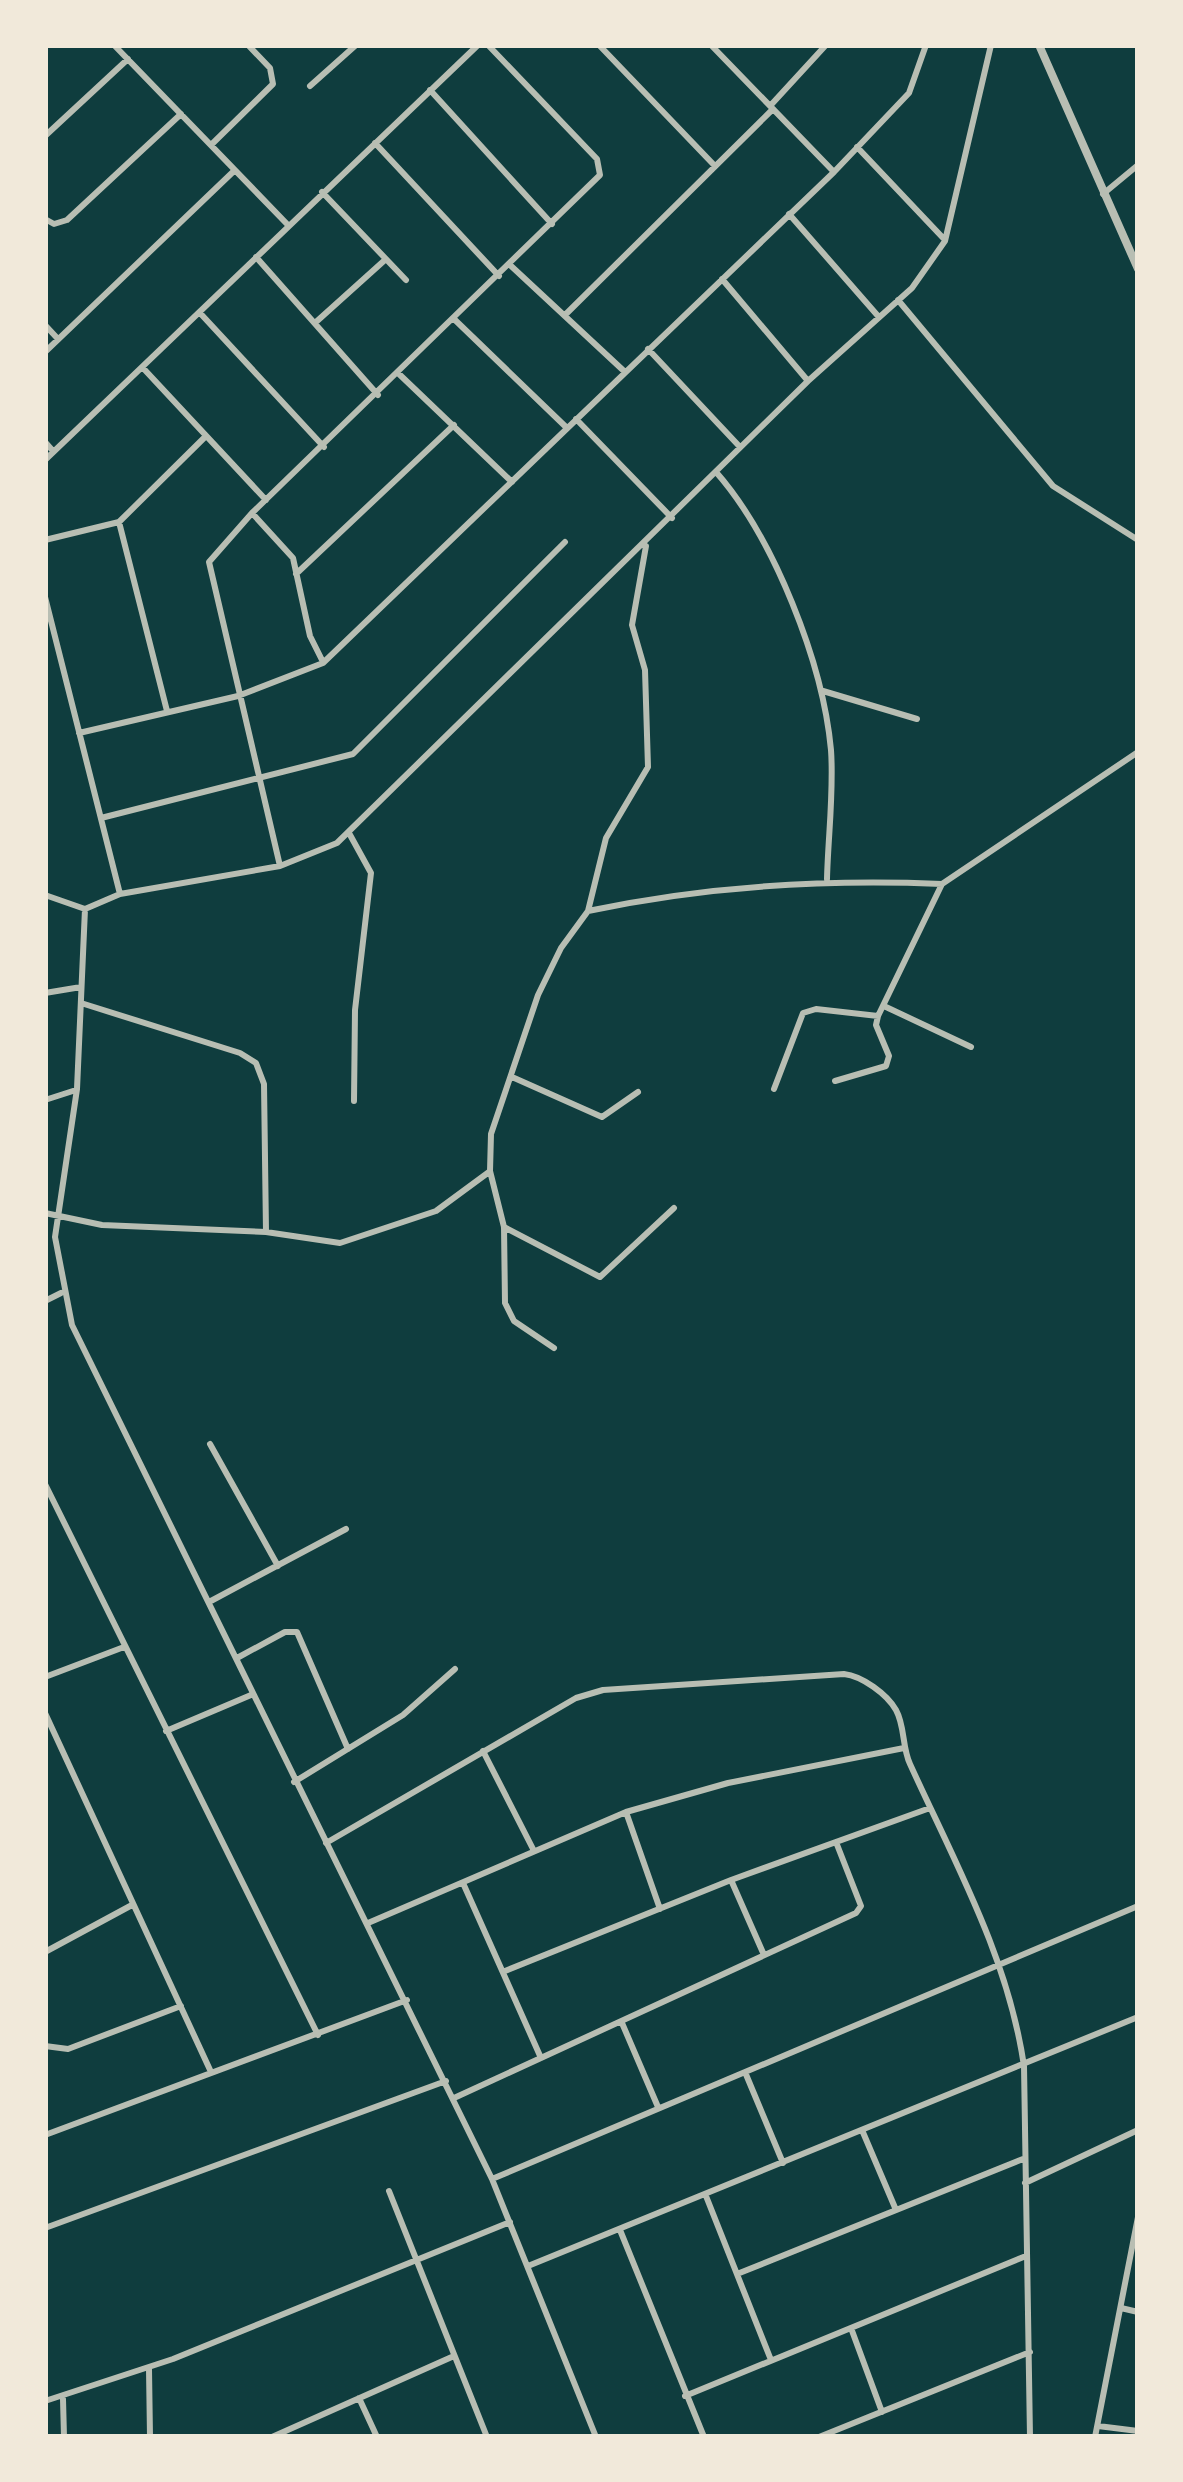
<svg xmlns="http://www.w3.org/2000/svg" width="1183" height="2482" font-family="Cabin,sans-serif">
<rect width="100%" height="100%" fill="#0f3d3e"/>
<g fill="none" stroke-linecap="round" stroke-linejoin="round">
<path stroke="#b8beb3" stroke-width="6" d="M114,45L287,224
M599,45L714,165
M711,45L834,172
M310,86L356,45
M430,90L552,224
M770,106L826,45
M45,136L128,59
M375,143L499,276
M211,145L273,84L270,68L248,45
M857,147L945,240
M322,192L406,280
M1103,194L1138,165
M789,214L878,316
M45,219L54,224L67,220L181,114
M256,257L378,395
M510,265L625,372
M722,279L808,381
M898,300L1053,486L1138,540
M200,313L324,447
M566,314L773,109
M454,319L567,428
M316,322L386,259
M45,325L58,339
M648,349L740,447
M45,352L235,170
M143,368L266,500
M399,374L512,482
M576,419L672,518
M45,442L53,451
M45,460L478,45
M716,472C774,538 823,663 831,750C834,792 828,837 827,879
M252,513L293,558L310,636L323,662
M119,522L167,711
M45,540L119,522L206,436
M296,574L454,425
M45,597L120,894
M823,691L917,719
M79,733L238,696L323,663L834,172L909,93L926,45
M101,818L353,754L565,542
M349,833L371,873L355,1010L354,1101
M280,866L209,562L252,513L600,175L597,159L488,45
M45,895L85,909
M588,911C706,886 822,879 942,884
M45,993L81,987
M81,1003L240,1053L256,1063L264,1084L266,1232
M886,1007L971,1047
M512,1077L602,1117L638,1092
M835,1081L886,1066L889,1056L876,1025L878,1016L942,884L1138,752
M774,1089L803,1013L816,1009L878,1016
M45,1100L76,1090
M45,1213L102,1225L266,1232L340,1243L436,1211L489,1172
M504,1227L600,1277L674,1208
M45,1301L61,1293
M554,1348L514,1321L505,1303L504,1227L490,1171L491,1134L538,995L561,948L588,911L606,838L648,767L645,670L632,625L646,546
M210,1444L278,1566
M45,1484L318,2035
M209,1602L346,1529
M237,1658L285,1632H297L348,1749
M45,1677L124,1647
M45,1713L211,2072
M166,1731L251,1695
M483,1751L533,1849
M294,1782L403,1715L455,1669
M626,1812L660,1909
M326,1843L576,1698L603,1690L844,1674C862,1676 887,1694 896,1710C905,1726 902,1747 910,1764C955,1863 1008,1957 1024,2066L1030,2437
M731,1880L764,1955
M463,1883L541,2058
M368,1923L626,1812L728,1783L904,1748
M45,1952L132,1905
M505,1971L731,1880L930,1808
M622,2023L658,2107
M45,2046L68,2049L181,2006
M745,2072L783,2163
M454,2098L856,1913L861,1906L836,1842
M862,2130L896,2210
M45,2135L407,2000
M492,2179L1138,1906
M1025,2183L1138,2130
M389,2191L487,2437
M706,2196L771,2360
M45,2228L446,2081
M620,2230L704,2437
M528,2266L1138,2017
M737,2274L1023,2159
M1121,2308L1138,2312
M851,2328L882,2412
M149,2369L150,2437
M685,2396L1026,2256
M359,2398L377,2437
M63,2399L64,2437
M45,2401L173,2359L510,2222
M1098,2426L1138,2431
M272,2437L454,2356
M596,2437L492,2179L72,1325L55,1237L77,1089L85,909L120,894L280,866L337,843L808,381L912,288L945,241L991,45
M819,2437L1030,2352
M1095,2437L1138,2217"/>
<path stroke="#b8beb3" stroke-width="8" d="M1039,45L1138,269"/>
</g>
<rect width="1183" height="2482" fill="none" stroke="#f1e9da" stroke-width="96"/>
</svg>
